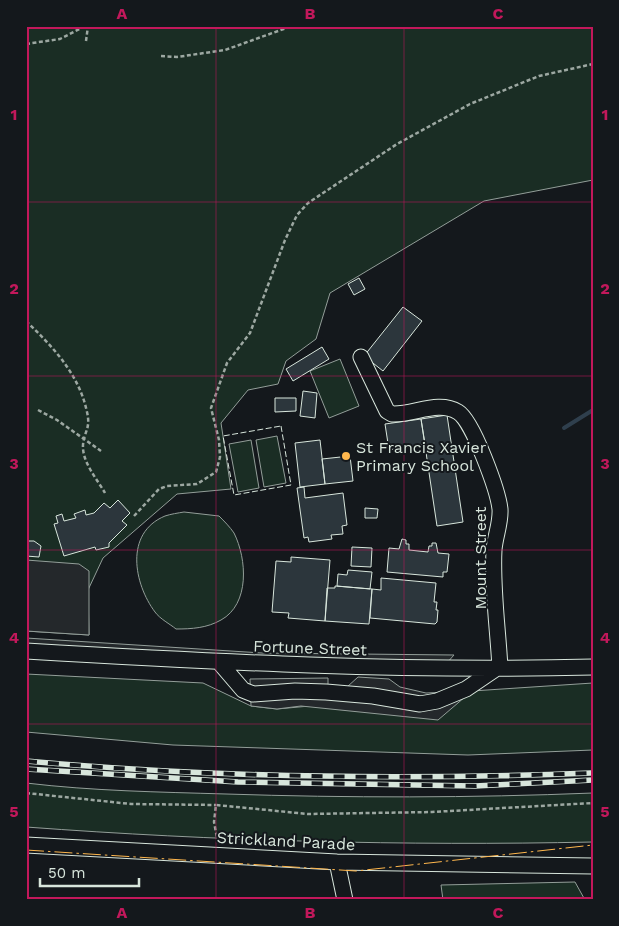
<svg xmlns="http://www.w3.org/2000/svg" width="619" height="926" font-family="'Work Sans',sans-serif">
<rect width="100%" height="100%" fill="#14181c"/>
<path fill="#1a2d24" stroke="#939e99" d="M26,26H593V180L484,201L330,293L316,339L286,361L278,384L248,390L221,423L231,489L177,494L103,558L88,590L89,635L26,631Z
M340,359L359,406L329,418L310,371Z
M277,436L286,483L264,487L256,440Z
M251,440L259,488L238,492L229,444Z
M184,512L219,516C224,521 230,527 234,533C247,559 250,604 221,620C207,628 192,629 176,629C170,624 160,619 155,612C134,584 124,533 165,516C171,514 178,513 184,512Z
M26,674L203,683L251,706L277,709L472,691L593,683V750L468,755L173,745L26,732Z
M26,783C93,791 159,792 226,794C348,798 471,798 593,793V842C404,846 215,841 26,827Z
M575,882L585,900H443L441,885Z"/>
<path fill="#24282b" stroke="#939e99" d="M26,560L79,564L89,571V635L26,631Z
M26,638L262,653L454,655L446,664L26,646Z
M358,677L389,679L400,687L426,693L472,691L438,720L301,706L277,709L251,706L250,679L328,678V686L347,687Z"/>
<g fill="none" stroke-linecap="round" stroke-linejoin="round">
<path stroke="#2f3f4d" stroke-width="4" d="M564,428L593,410"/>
</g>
<path fill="#2c363c" stroke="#d8e6dc" d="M359,278L365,289L354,295L348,284Z
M403,307L422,321L383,371L364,356Z
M322,347L329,359L293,381L286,369Z
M303,391L317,393L315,418L300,416Z
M275,398H296V411L275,412Z
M447,415L463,522L437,526L421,419Z
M421,419L425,444L389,450L385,424Z
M320,440L325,484L300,487L295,443Z
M350,456L353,481L325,484L322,459Z
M304,487L305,498L343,493L347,525L342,526L343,534L331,535L332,539L309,542L308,537L304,538L297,488Z
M118,500L130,513L122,521L127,525L109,543V547L96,550L95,547L64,556L54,524L58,523L56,516L62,514L64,521L76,518L74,514L85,510L86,515L94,513L104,503L110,508Z
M365,508L378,509L377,518H365Z
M402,539L406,540V544H409V550L428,552L429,546H432V543H436L438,553L449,554L447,572H443V577L387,572L389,548L399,549Z
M26,541H34L41,546L39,557L26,556Z
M352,547L372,548L371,567L351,566Z
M291,557L330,560L325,621L288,618L289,613L272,612L276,561L291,562Z
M348,570L372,572L370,589L337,586L338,574L347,575Z
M381,578L436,583L434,602H437L436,610H438L437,622L435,624L370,618L372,589L381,590Z
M335,586L372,589L369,624L325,621L327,588H335Z"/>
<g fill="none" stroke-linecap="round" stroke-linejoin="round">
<g stroke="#d8e6dc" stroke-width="17">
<path id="minor" d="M361,357L387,411L392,414C414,415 438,400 458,412C473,421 498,491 500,509C501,523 495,536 494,550C492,589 498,629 500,668
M26,651C215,662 404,672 593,667
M219,662L243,690L253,694L295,691L326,692L373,696L420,704L437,701L466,689L497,668
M26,845L337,862L593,866
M337,862L345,900"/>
</g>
<path stroke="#9da8a2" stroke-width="2.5" stroke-dasharray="4 2.5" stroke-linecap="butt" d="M86,41L88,26
M26,44L60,39L85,26
M161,56L177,57L225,50L292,26
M26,321C53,347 79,374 87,412C91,429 84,431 83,445C82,462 97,479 105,493
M38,410L57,420L101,451
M134,516L159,489L167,486L197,484L216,472L220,457L219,440L211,408L227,363L250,333L285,240L297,215L308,203L397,144L470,104L539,76L593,64
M26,793L131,804L216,805
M218,843L214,822L216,805L308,814L432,812L593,803"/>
<use href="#minor" stroke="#14181c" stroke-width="15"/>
<g stroke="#d8e6dc" stroke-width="5.5">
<path id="rail" d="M26,761C213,778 403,780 591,773
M26,769L238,782L475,786L593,780"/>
</g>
<use href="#rail" stroke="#14181c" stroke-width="4" stroke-dasharray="11" stroke-linecap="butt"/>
<path stroke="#d8e6dc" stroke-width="1" stroke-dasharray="6 2.5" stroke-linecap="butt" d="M281,426L291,485L234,495L223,436Z"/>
<path stroke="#ffb74d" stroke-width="1" stroke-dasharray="18 4 2.5 4" stroke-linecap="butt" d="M26,850L356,871L593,845"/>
</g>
<path fill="none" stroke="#c2185b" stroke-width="1" stroke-opacity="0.55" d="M216,26V900M404,26V900M26,202H593M26,376H593M26,550H593M26,724H593"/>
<circle fill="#ffb74d" stroke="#14181c" stroke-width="2" cx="346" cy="456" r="5"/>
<g text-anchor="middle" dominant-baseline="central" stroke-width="4" stroke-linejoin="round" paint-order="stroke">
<g font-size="16" fill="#d8e6dc" stroke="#14181c" text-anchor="start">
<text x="356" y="447">St Francis Xavier<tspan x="356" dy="18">Primary School</tspan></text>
</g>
<g font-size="16" fill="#d8e6dc" stroke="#14181c">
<text transform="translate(480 558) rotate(-90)">Mount Street</text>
<text transform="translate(310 648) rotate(2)">Fortune Street</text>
<text transform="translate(286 841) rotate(3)">Strickland Parade</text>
</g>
</g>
<rect width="619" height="926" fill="none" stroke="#14181c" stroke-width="55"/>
<path d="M40 878v8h99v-8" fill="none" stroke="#d8e6dc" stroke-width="2.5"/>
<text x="48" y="878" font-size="15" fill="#d8e6dc" stroke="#14181c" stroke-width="4" paint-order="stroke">50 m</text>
<rect x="28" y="28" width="564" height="870" fill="none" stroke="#c2185b" stroke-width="2"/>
<g font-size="16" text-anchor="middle" font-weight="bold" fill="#c2185b">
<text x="122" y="19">A</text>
<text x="310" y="19">B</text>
<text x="498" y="19">C</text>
<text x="14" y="120">1</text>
<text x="605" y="120">1</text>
<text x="14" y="294">2</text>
<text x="605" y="294">2</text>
<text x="14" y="469">3</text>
<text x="605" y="469">3</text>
<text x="14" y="643">4</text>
<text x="605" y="643">4</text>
<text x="14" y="817">5</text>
<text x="605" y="817">5</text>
<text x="122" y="918">A</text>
<text x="310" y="918">B</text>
<text x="498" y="918">C</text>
</g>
</svg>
